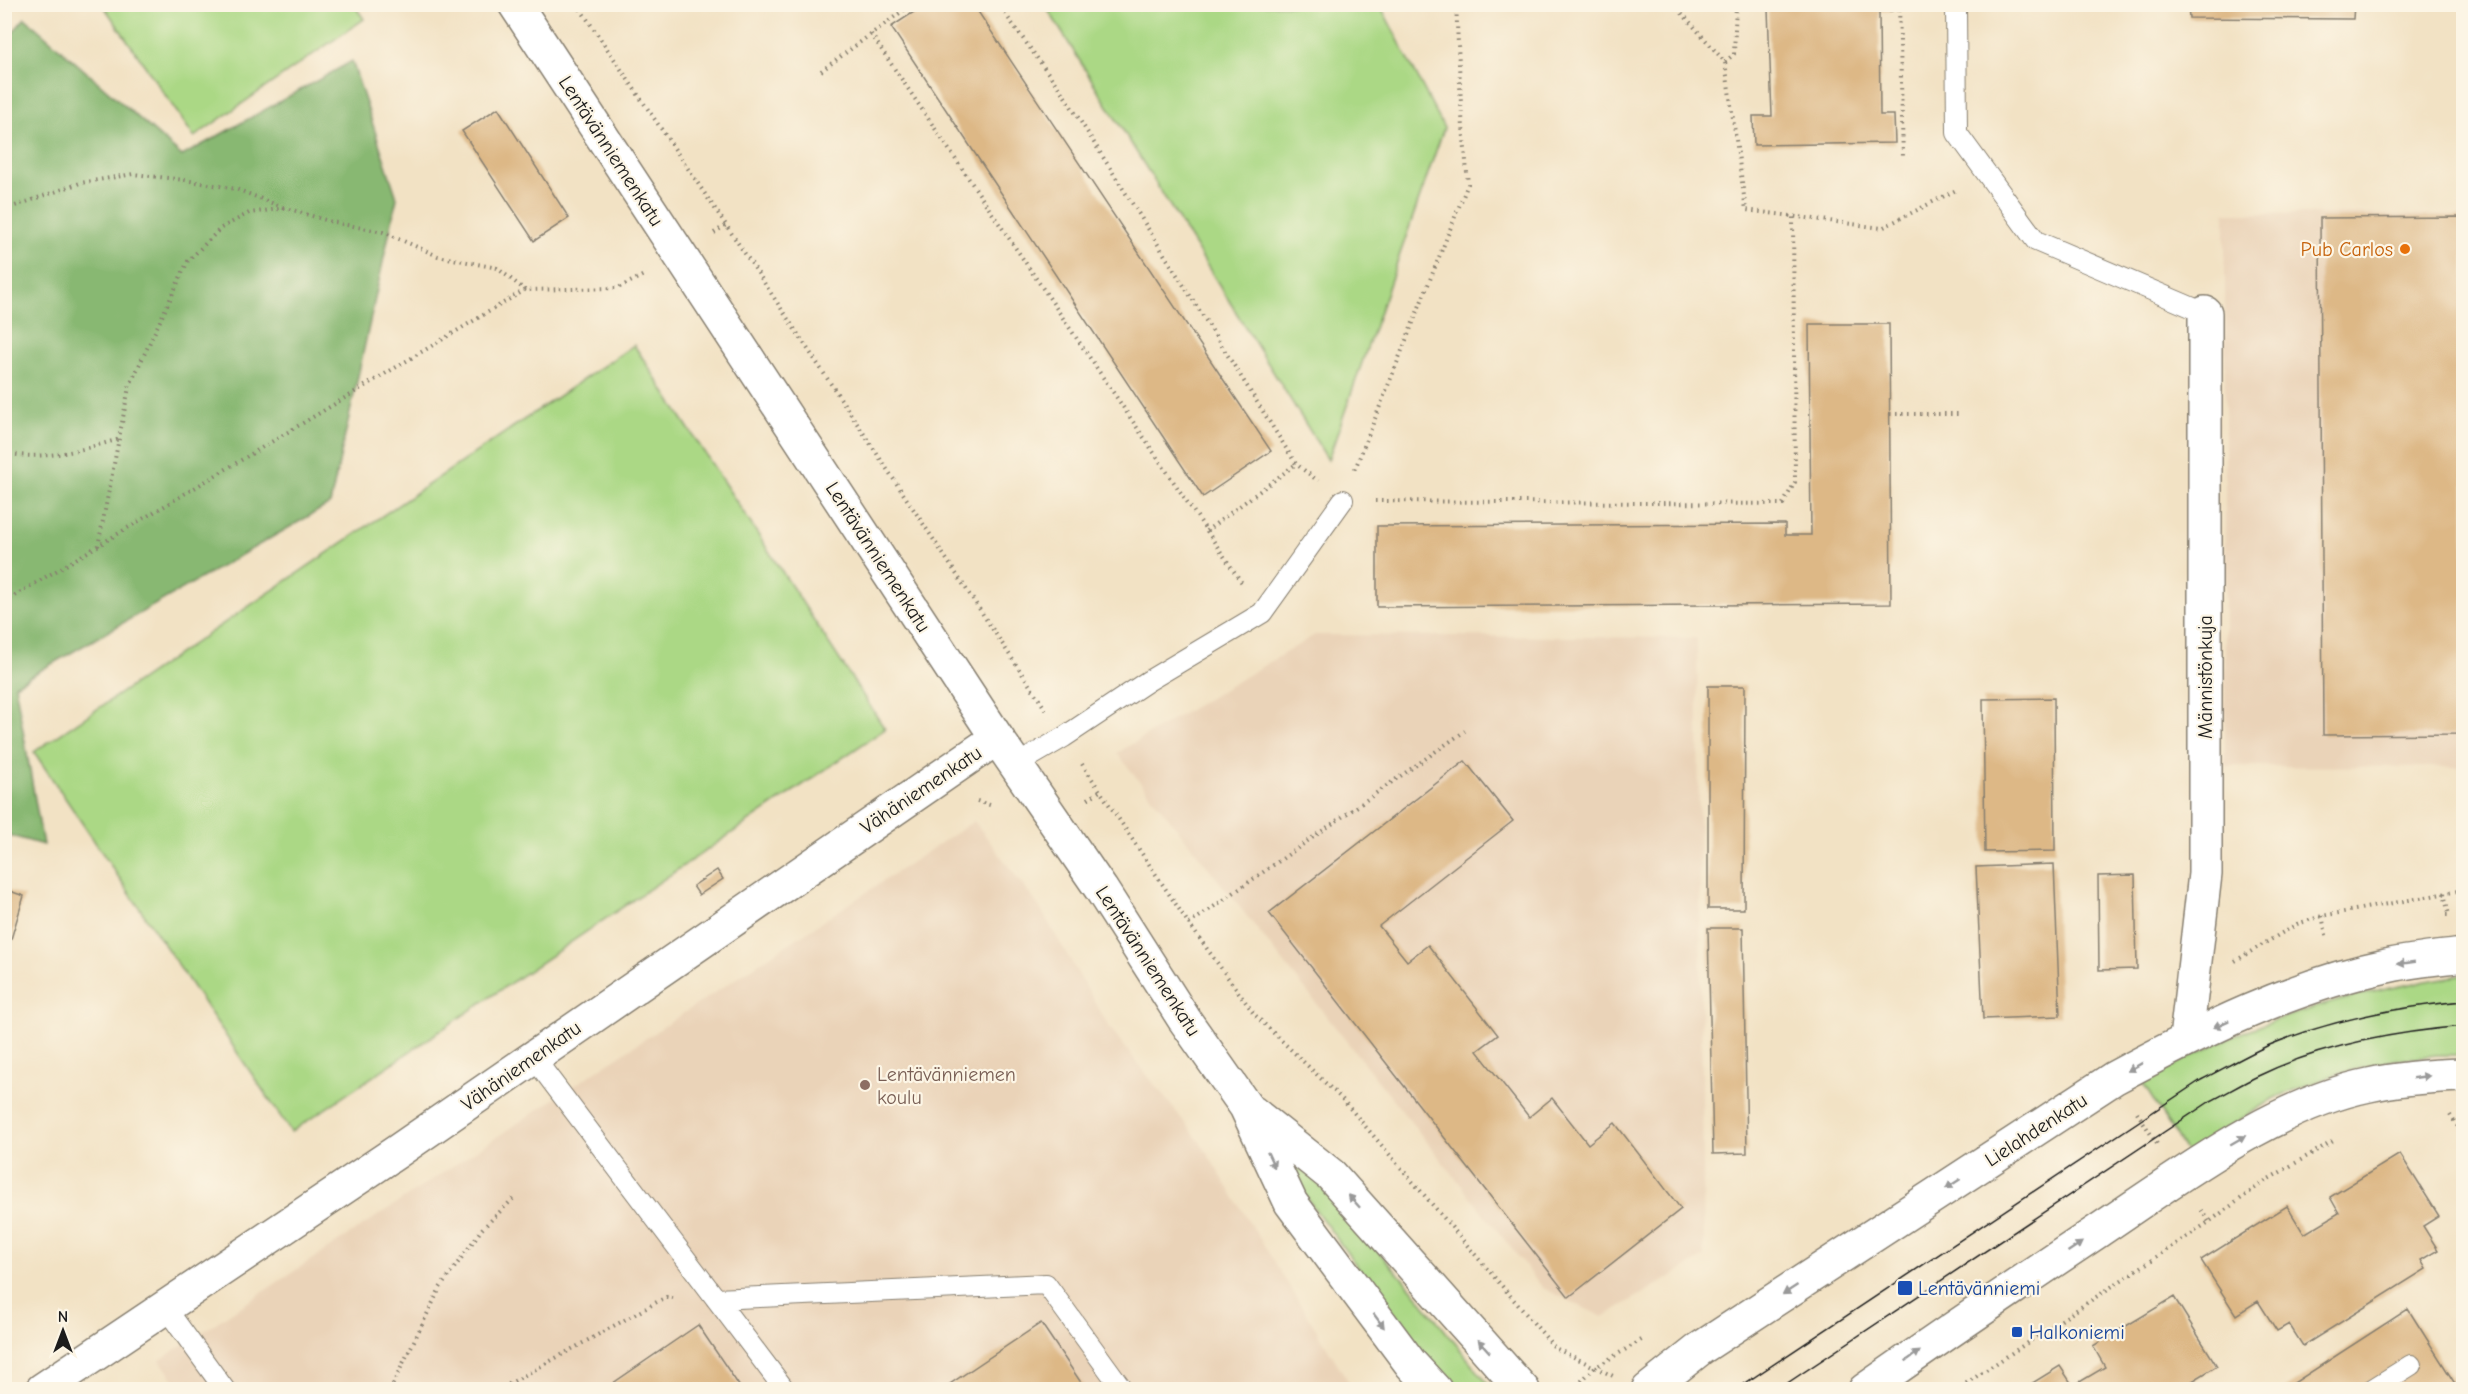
<svg xmlns="http://www.w3.org/2000/svg" width="2468" height="1394" font-family="'Comic Neue',sans-serif">
<rect width="100%" height="100%" fill="#fcf5e5"/>
<filter id="ink" filterUnits="userSpaceOnUse"><feTurbulence type="fractalNoise" baseFrequency=".0167" numOctaves="2"/><feDisplacementMap in="SourceGraphic" scale="12" xChannelSelector="R" yChannelSelector="G"/><feConvolveMatrix kernelMatrix="1 2 1 2 8 2 1 2 1" color-interpolation-filters="sRGB"/></filter>
<filter id="wash" filterUnits="userSpaceOnUse"><feTurbulence type="fractalNoise" baseFrequency=".008" numOctaves="4" result="noise"/><feDisplacementMap in="SourceGraphic" scale="24" xChannelSelector="R" yChannelSelector="G"/><feGaussianBlur stdDeviation="1.35" result="paint"/><feColorMatrix in="noise" values="0 0 0 0 0 0 0 0 0 0 0 0 0 0 0 0 0 1.4 0 .05"/><feComposite in="paint" operator="in"/></filter>
<g filter="url(#wash)">
<rect width="100%" height="100%" fill="#f2e2c4"/>
<path fill="#ead3b8" d="M2225,213L2463,216V767L2225,766Z
M1315,635L1697,638L1704,1257L1603,1317L1543,1288L1117,753Z
M974,821L1038,905L1110,1028L1200,1142L1353,1389L181,1390L160,1360Z"/>
<path fill="#abd885" stroke="#647a50" stroke-width="1.5" d="M103,5H354L364,19L194,137Z
M1045,5H1380L1444,128L1328,460Z
M634,345L885,729L291,1132L34,752Z
M2463,975V1055H2436L2398,1059L2337,1074L2274,1098L2187,1154L2142,1082C2176,1065 2210,1045 2246,1031C2316,1004 2389,986 2463,975Z
M1297,1167L1313,1178L1411,1288L1492,1389H1454L1420,1352L1292,1178L1291,1174Z"/>
<path fill="#88b872" stroke="#526a47" stroke-width="1.5" d="M25,18L182,156L352,61L397,198L330,504L15,685L43,845L4,834V42Z"/>
<g id="blocks">
<path fill="#ddb886" d="M926,4H973L1271,451L1203,497L891,27Z
M1756,4H1892V11H1879L1880,115H1894L1895,143L1754,145L1753,116H1772L1768,9H1756Z
M2188,4H2354L2353,19L2189,18Z
M498,108L569,218L534,241L462,131Z
M2464,217V734L2323,735L2320,218Z
M1809,324H1889L1891,604L1377,607V526L1785,524V535H1811Z
M1708,686H1745L1744,909H1708Z
M2054,698L2055,851L1985,852L1983,699Z
M1465,761L1513,821L1379,926L1407,961L1428,945L1498,1035L1477,1051L1529,1117L1552,1098L1588,1144L1615,1123L1681,1209L1569,1297L1269,913Z
M2054,864L2060,1016L1983,1019L1976,867Z
M717,870L723,879L699,895L693,886Z
M2135,875L2137,969L2099,970L2098,876Z
M4,889L24,896L5,959H4Z
M1708,928H1743L1747,1153L1713,1154Z
M2400,1154L2439,1216L2423,1226L2438,1250L2421,1260L2426,1269L2303,1346L2289,1324L2277,1331L2258,1301L2236,1315L2201,1260L2287,1206L2304,1234L2339,1213L2330,1197Z
M2174,1297L2217,1366L2189,1383L2193,1390H2021L2060,1366L2073,1386L2105,1367L2093,1346Z
M2408,1309L2459,1390H2283Z
M1041,1323L1086,1390H941Z
M698,1325L742,1390H603Z"/>
</g>
</g>
<g filter="url(#ink)">
<use href="#blocks" fill-opacity="0" stroke="#877f70" stroke-width="1.5"/>
<g fill="none" stroke-linecap="round" stroke-linejoin="round">
<g stroke="#877f70" stroke-width="22">
<path id="lane" d="M1956,4L1957,133L2036,241L2205,313
M1016,765L1064,737L1148,681L1262,613L1343,500
M534,1058L785,1390
M716,1299L1046,1284L1123,1390
M165,1307L225,1390
M2371,1390L2411,1365"/>
</g>
<g stroke="#877f70" stroke-width="36">
<path id="street" d="M2186,1039L2205,874V313"/>
</g>
<g stroke="#877f70" stroke-width="36">
<path id="secondary" d="M515,4L997,738L1101,889L1184,1019L1246,1107L1291,1203L1411,1364L1435,1390
M1252,1112L1331,1175L1523,1390
M42,1390L395,1153L997,738
M1648,1390L1701,1348L2114,1078C2201,1031 2293,985 2391,965C2414,960 2439,958 2464,955
M1865,1390C1942,1336 2020,1283 2098,1231C2179,1177 2273,1105 2369,1085C2400,1078 2432,1076 2464,1075"/>
</g>
<path stroke="#877f70" stroke-width="4" stroke-dasharray="1.5 4.5" stroke-linecap="butt" d="M577,4L726,225L1046,710
M998,4L1064,95L1296,464L1318,481
M1674,4L1725,62L1746,210L1882,228L1958,189
M1899,4L1903,158
M871,34L1242,583
M1725,62L1734,54L1736,4
M821,71L912,4
M4,210L80,183L133,174L185,180L236,189L285,208
M714,233L726,225
M1890,414H1958
M4,453C48,461 79,450 120,439
M1355,469L1468,184L1461,104L1456,4
M1375,501L1783,504L1795,482L1793,216
M1206,531L1296,464
M98,546L129,387L188,261L221,228L249,213L286,208L332,222L383,232L438,256L497,268L525,290
M4,602L525,290L618,288L644,275
M1082,764L1189,924L1255,1015L1342,1099L1555,1348L1613,1376
M1088,799L1100,791
M977,801L993,806
M2444,893L2449,915H2446
M2322,916L2327,939
M1189,924L1465,731
M2235,961L2297,924L2322,916L2464,890
M2137,1112L2157,1144
M2450,1115L2464,1136
M2201,1210L2209,1222
M390,1390L440,1288L482,1229L513,1199
M498,1390L666,1297L673,1298
M1573,1390L1594,1368L1645,1338
M1818,1390L1826,1384
M1956,1390L2209,1222L2265,1181L2333,1141"/>
<use href="#lane" stroke="#fff" stroke-width="20"/>
<use href="#street" stroke="#fff" stroke-width="33"/>
<use href="#secondary" stroke="#fff" stroke-width="33"/>
<path stroke="#1c1c1c" stroke-width="1.5" d="M1735,1390L2201,1080C2223,1069 2245,1056 2267,1046C2330,1020 2396,1007 2464,1001
M1777,1390L2209,1102C2225,1094 2241,1084 2258,1076C2321,1045 2394,1032 2464,1026"/>
</g>
<defs><path id="oneway-solid" d="M-6-.8H1V-3.2L6.5 0L1 3.2V.8H-6Z" transform="scale(1.5)"/></defs>
<g fill="#999">
<use href="#oneway-solid" transform="translate(2406 963) rotate(172)"/>
<use href="#oneway-solid" transform="translate(2221 1024) rotate(156)"/>
<use href="#oneway-solid" transform="translate(2135 1067) rotate(151)"/>
<use href="#oneway-solid" transform="translate(2421 1077) rotate(-8)"/>
<use href="#oneway-solid" transform="translate(2238 1140) rotate(-30)"/>
<use href="#oneway-solid" transform="translate(1271 1160) rotate(65)"/>
<use href="#oneway-solid" transform="translate(1953 1184) rotate(147)"/>
<use href="#oneway-solid" transform="translate(1354 1201) rotate(-132)"/>
<use href="#oneway-solid" transform="translate(2075 1247) rotate(-34)"/>
<use href="#oneway-solid" transform="translate(1790 1290) rotate(147)"/>
<use href="#oneway-solid" transform="translate(1379 1321) rotate(53)"/>
<use href="#oneway-solid" transform="translate(1484 1346) rotate(-132)"/>
<use href="#oneway-solid" transform="translate(1913 1356) rotate(-35)"/>
</g>
</g>
<circle fill="#e8710a" stroke="#fcf5e5" stroke-width="2" cx="2405" cy="249" r="6"/>
<circle fill="#8d6e63" stroke="#fcf5e5" stroke-width="2" cx="865" cy="1085" r="6"/>
<g fill="#1a4fb4" stroke="#fcf5e5" stroke-width="2">
<rect x="1897" y="1280" width="16" height="16" rx="3"/>
<rect x="2011" y="1326" width="12" height="12" rx="3"/>
</g>
<g text-anchor="middle" dominant-baseline="central" stroke-width="4.5" stroke-linejoin="round" paint-order="stroke">
<g font-size="20" fill="#1c1c1c" stroke="#fcf5e5">
<text transform="translate(611 151) rotate(57)">Lentävänniemenkatu</text>
<text transform="translate(878 557) rotate(57)">Lentävänniemenkatu</text>
<text transform="translate(2205 677) rotate(-90)">Männistönkuja</text>
<text transform="translate(921 790) rotate(-34)">Vähäniemenkatu</text>
<text transform="translate(1148 961) rotate(57)">Lentävänniemenkatu</text>
<text transform="translate(521 1066) rotate(-35)">Vähäniemenkatu</text>
<text transform="translate(2036 1130) rotate(-33)">Lielahdenkatu</text>
</g>
<g font-size="20" fill="#c56008" stroke="#fcf5e5" text-anchor="end">
<text x="2393" y="249">Pub Carlos</text>
</g>
<g font-size="20" fill="#785e54" stroke="#fcf5e5" text-anchor="start">
<text x="877" y="1074">Lentävänniemen<tspan x="877" dy="23">koulu</tspan></text>
</g>
<g font-size="20" fill="#164399" stroke="#fcf5e5" text-anchor="start">
<text x="1918" y="1288">Lentävänniemi</text>
<text x="2029" y="1332">Halkoniemi</text>
</g>
</g>
<rect width="2468" height="1394" fill="none" stroke="#fcf5e5" stroke-width="24"/>
<g transform="translate(63 1331)" stroke="#fcf5e5" stroke-width="4.5" paint-order="stroke">
<path d="M0-4.5L10 22L0 15L-10 22Z" fill="#1c1c1c"/>
<text y="-9" font-size="16" font-weight="bold" text-anchor="middle" fill="#1c1c1c">N</text>
</g>
</svg>
